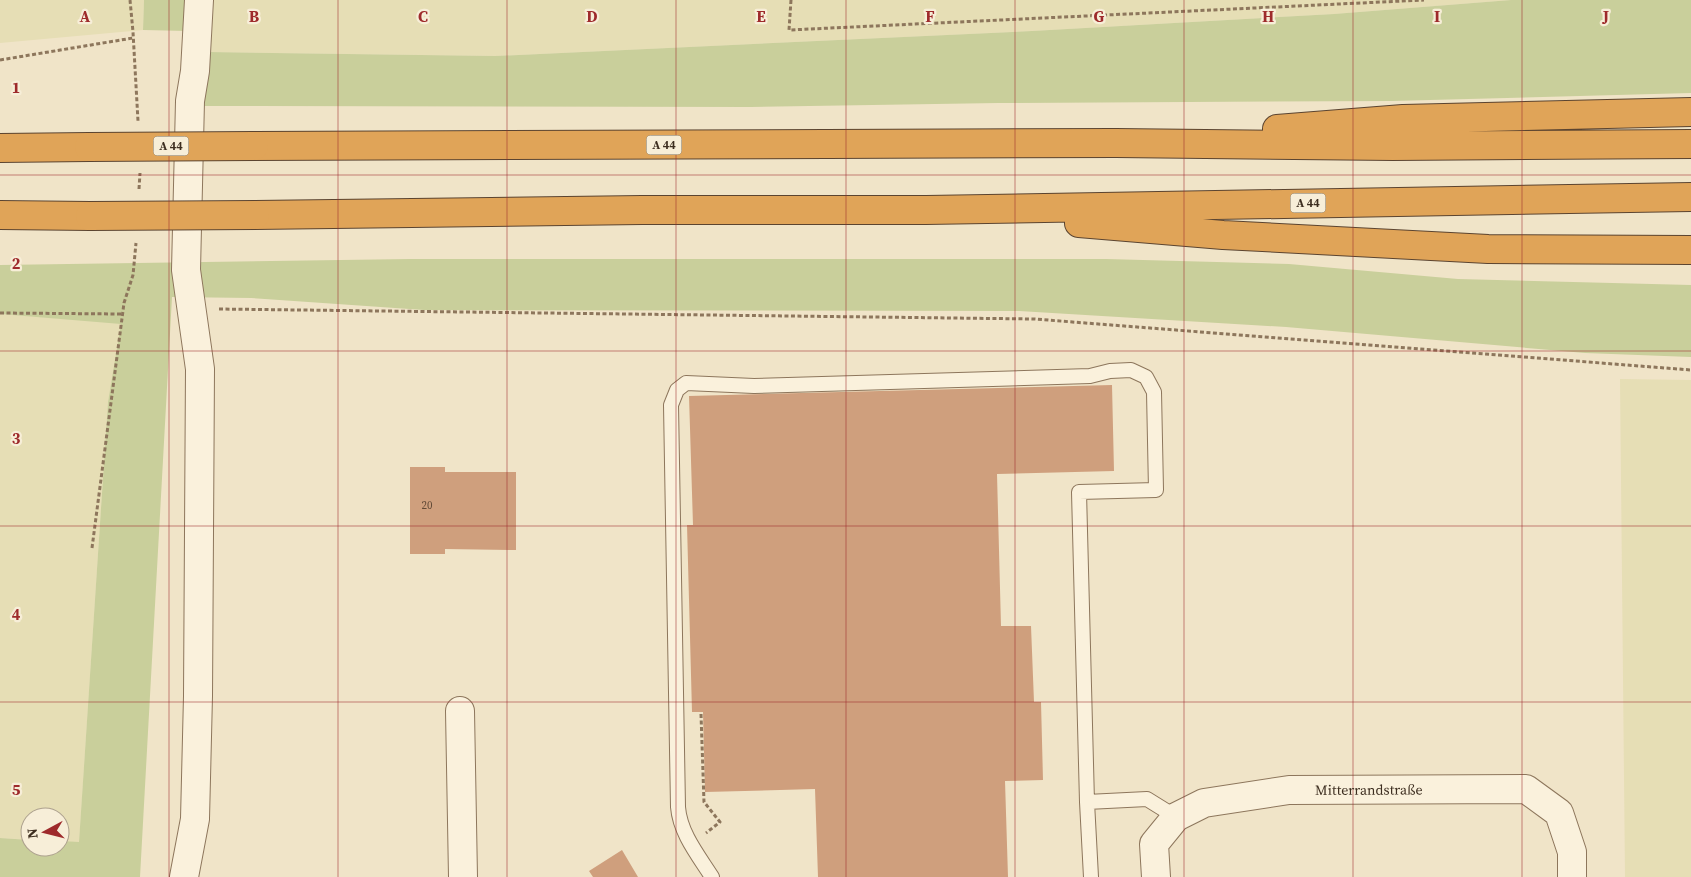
<svg xmlns="http://www.w3.org/2000/svg" width="1691" height="877" font-family="'Source Serif 4',serif">
<rect width="100%" height="100%" fill="#f0e4c8"/>
<path fill="#e6deb5" d="M0,0H144L143,30L0,43Z
M213,0H1511L1334,14L1032,31L495,56L209,52Z
M0,314L122,323L108,402L79,843L60,841V817H30V840L0,838Z
M1620,379L1691,380V877H1625Z"/>
<path fill="#c9cf9b" d="M144,0H189L188,31L143,30Z
M1511,0H1691V93L1392,101L998,103L751,107L200,106L209,52L495,56L1032,31L1334,14Z
M410,259H1106L1289,264L1458,279L1691,285V357L1585,353L1286,327L1019,311L424,310L251,298L172,297L140,877H0V838L30,840V847H60V841L79,842L108,402L121,324L0,314V265Z"/>
<path fill="#cf9f7d" d="M1112,385L1114,471L997,474L1001,626H1031L1034,702H1041L1043,780L1005,781L1008,877H818L815,789L705,792L703,712H692L687,525H693L689,396Z
M410,467H445V472H516V550L445,549V554H410Z
M622,850L638,877H593L589,871Z"/>
<g fill="none" stroke-linecap="round" stroke-linejoin="round">
<g stroke="#8d765c" stroke-width="16">
<path id="service" d="M1087,802L1147,799L1176,817
M712,877C698,855 680,833 678,807L671,405L677,390L686,383L754,386L1090,376L1110,371L1131,370L1146,377L1154,392L1156,490L1079,492L1087,802L1091,877"/>
</g>
<g stroke="#8d765c" stroke-width="30">
<g id="minor">
<path d="M460,711L463,877"/>
<path d="M184,877L195,819L198,696L200,369L186,270L190,101L195,71L199,0"/>
<path id="s1" d="M1156,877L1154,844L1176,817L1204,803L1289,790L1526,789L1559,813L1572,852V877"/>
</g>
</g>
<g stroke="#5b4430" stroke-width="30">
<path id="motorway" d="M1277,129L1403,119L1691,112
M254,146L1116,143L1393,146L1691,144
M0,148L89,147
M0,215L90,216
M255,215L642,210H926L1691,197
M1079,223L1223,235L1488,249L1691,250"/>
</g>
<path stroke="#8d765c" stroke-width="3" stroke-dasharray="4 2.5" stroke-linecap="butt" d="M130,0L133,32L138,121
M791,0L789,30L1424,0
M0,60L133,38
M139,189L140,173
M219,309L1034,319L1691,370
M0,313L123,314
M92,548L124,303L133,275L136,243
M701,714L704,802L720,822L706,833"/>
<use href="#service" stroke="#faf1dc" stroke-width="14"/>
<use href="#minor" stroke="#faf1dc" stroke-width="28"/>
<use href="#motorway" stroke="#e0a458" stroke-width="28"/>
<g stroke="#5b4430" stroke-width="30" stroke-linecap="butt">
<path id="motorway-bridge" d="M89,147L254,146
M90,216L255,215"/>
</g>
<use href="#motorway-bridge" stroke="#e0a458" stroke-width="28"/>
</g>
<path fill="none" stroke="#9e2a2b" stroke-width="1" stroke-opacity="0.55" d="M169,0V877M338,0V877M507,0V877M676,0V877M846,0V877M1015,0V877M1184,0V877M1353,0V877M1522,0V877M0,175H1691M0,351H1691M0,526H1691M0,702H1691"/>
<g text-anchor="middle" dominant-baseline="central" stroke-width="4.5" stroke-linejoin="round" paint-order="stroke">
<g font-size="11" fill="#624a37">
<text x="427" y="505">20</text>
</g>
<g fill="#f7eed8" stroke="#756857" stroke-width="1">
<rect x="646.5" y="135.5" width="35" height="19" rx="4"/>
<rect x="153.5" y="136.5" width="35" height="19" rx="4"/>
<rect x="1290.5" y="193.5" width="35" height="19" rx="4"/>
</g>
<g font-size="12" font-weight="bold" fill="#3d2e20">
<text x="664" y="145">A 44</text>
<text x="171" y="146">A 44</text>
<text x="1308" y="203">A 44</text>
</g>
<g font-size="14" fill="#3d2e20" stroke="#f7eed8">
<text stroke="none"><textPath href="#s1" startOffset="265">Mitterrandstraße</textPath></text>
</g>
</g>
<g font-size="16" text-anchor="middle" font-weight="bold" fill="#9e2a2b" stroke="#f7eed8" stroke-width="4.5" stroke-linejoin="round" paint-order="stroke">
<text x="85" y="22">A</text>
<text x="254" y="22">B</text>
<text x="423" y="22">C</text>
<text x="592" y="22">D</text>
<text x="761" y="22">E</text>
<text x="930" y="22">F</text>
<text x="1099" y="22">G</text>
<text x="1268" y="22">H</text>
<text x="1437" y="22">I</text>
<text x="1606" y="22">J</text>
<text x="16" y="93">1</text>
<text x="16" y="269">2</text>
<text x="16" y="444">3</text>
<text x="16" y="620">4</text>
<text x="16" y="795">5</text>
</g>
<g transform="translate(45 832) rotate(263)"><circle r="24" fill="#f7eed8" stroke="#ada18e"/>
<path d="M0-4L9 19L0 12L-9 19Z" fill="#9e2a2b"/>
<text y="-8" font-size="14" font-weight="bold" text-anchor="middle" fill="#3d2e20">N</text>
</g>
</svg>
